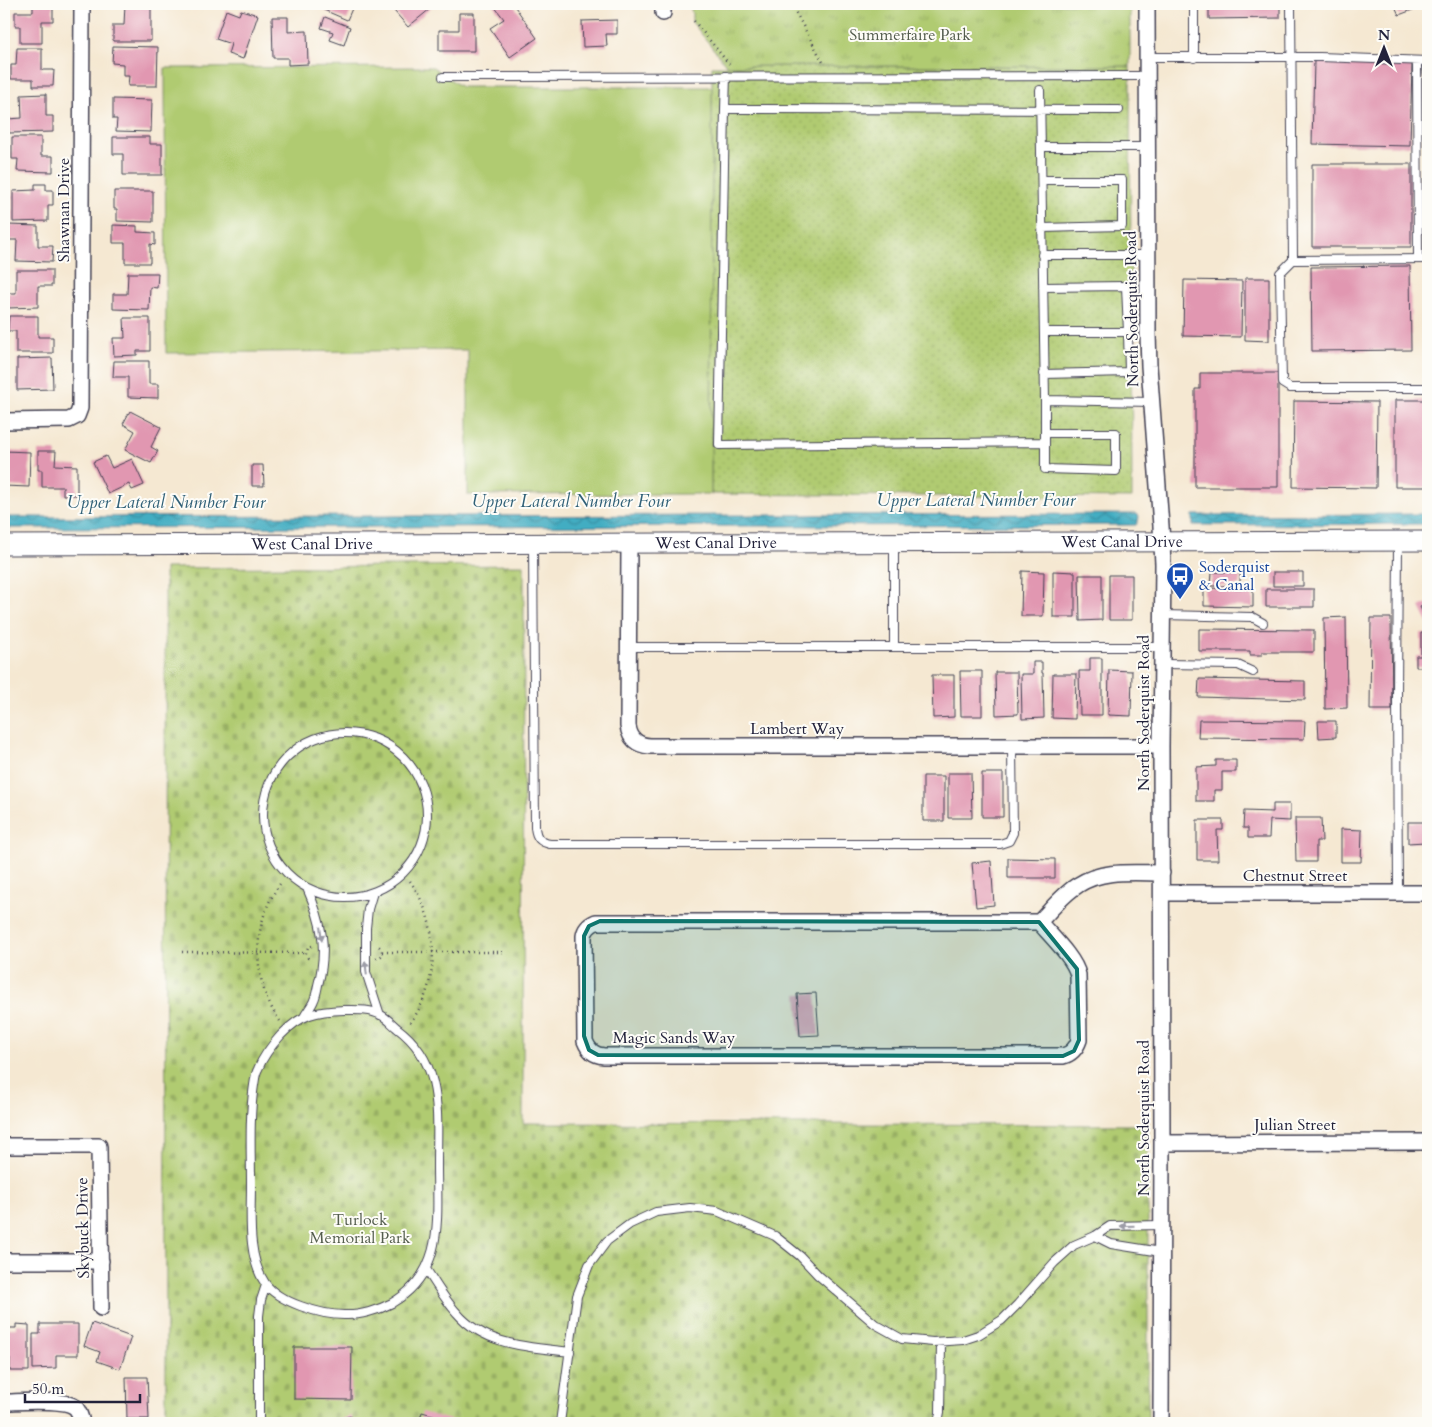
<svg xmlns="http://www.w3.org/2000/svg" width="1432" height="1427" font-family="Cardo,serif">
<defs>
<pattern id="grass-dots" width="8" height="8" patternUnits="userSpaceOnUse" patternTransform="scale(1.25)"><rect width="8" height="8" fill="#b0cb71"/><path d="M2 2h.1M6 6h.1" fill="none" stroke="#97ae63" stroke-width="1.8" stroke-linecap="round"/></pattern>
<pattern id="cemetery-stones" width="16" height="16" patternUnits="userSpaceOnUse" patternTransform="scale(1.25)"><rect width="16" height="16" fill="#b0cb71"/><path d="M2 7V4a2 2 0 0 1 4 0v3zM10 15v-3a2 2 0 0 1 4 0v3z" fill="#97ae63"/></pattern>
<pattern id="park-tufts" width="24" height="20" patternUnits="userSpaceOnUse" patternTransform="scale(1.25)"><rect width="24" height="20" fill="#b0cb71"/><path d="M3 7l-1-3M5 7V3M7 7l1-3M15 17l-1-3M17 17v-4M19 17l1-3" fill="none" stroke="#97ae63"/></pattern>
<pattern id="water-waves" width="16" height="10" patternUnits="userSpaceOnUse" patternTransform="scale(1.25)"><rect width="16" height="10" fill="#43adc2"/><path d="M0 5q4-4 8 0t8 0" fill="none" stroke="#388c9f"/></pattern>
</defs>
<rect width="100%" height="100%" fill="#fdfcf7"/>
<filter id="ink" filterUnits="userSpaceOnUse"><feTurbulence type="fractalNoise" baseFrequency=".02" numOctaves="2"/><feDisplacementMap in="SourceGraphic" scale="10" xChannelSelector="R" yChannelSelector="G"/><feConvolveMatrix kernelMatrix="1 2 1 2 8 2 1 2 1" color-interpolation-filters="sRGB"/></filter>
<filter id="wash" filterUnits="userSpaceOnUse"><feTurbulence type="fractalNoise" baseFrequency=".0096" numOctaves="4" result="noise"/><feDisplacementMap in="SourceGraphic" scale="20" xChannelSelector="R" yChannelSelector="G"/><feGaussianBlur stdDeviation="1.12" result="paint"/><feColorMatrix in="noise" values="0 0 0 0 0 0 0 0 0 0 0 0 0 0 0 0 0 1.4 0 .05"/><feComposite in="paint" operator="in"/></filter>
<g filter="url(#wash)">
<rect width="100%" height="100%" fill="#f5e8d2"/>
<path fill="url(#grass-dots)" stroke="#697656" d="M712,66H1130L1132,498L711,494Z"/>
<path fill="url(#cemetery-stones)" stroke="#697656" d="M524,565L523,1123L1148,1125V1423H166L165,568Z"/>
<path fill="url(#park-tufts)" stroke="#697656" d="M690,4H1130V66H727L692,22V14Z"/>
<path fill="#b0cb71" stroke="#697656" d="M433,67L461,87H712L711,494L468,495V350L166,353L165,68Z"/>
<path fill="url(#water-waves)" stroke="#32687e" d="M1137,514L1139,516L1138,522L1136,525L4,528V517Z
M1428,514V524L1193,525V515Z"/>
<g id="blocks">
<path fill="#e197b1" d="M33,4H53V21H42V43H20V26H15V12H33Z
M125,4H151V41H113V25H124Z
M310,4H354L347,20Z
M388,4H436L408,27Z
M497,4H513L537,38L510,57L490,28L504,19L494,6Z
M587,4H608V6H587Z
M1209,4H1280V18L1209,19Z
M1394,4H1413L1415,9L1399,15Z
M226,10L239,15L241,10L258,15L243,59L228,54L231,44L216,39Z
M459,13H474V51H439V30H459Z
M272,17H288V32L307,31L308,64L288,65V58H273Z
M325,17L350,27L344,45L330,40L333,32L321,28Z
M617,20V34H606L607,46L583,47L582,21Z
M113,46L158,47L157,86H128L129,76H123V64L112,63Z
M17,48H42V70H54L53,86H33V79H11V65H16Z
M1314,61L1412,63L1410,146L1312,144Z
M46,94V116H53V132L9,133L8,119L22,118L21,95Z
M113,99L152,100L151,132L116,131L117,119H113Z
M12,137H41V156H53V172L17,171L18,159H12Z
M113,137H150V144H162V175H123V154H113Z
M1312,164H1411V247H1312Z
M35,184H46V190H53V205H48V221L13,222V191L35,190Z
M114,191H153V222L117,221V209H114Z
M9,225L38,226V246H53L52,262L16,261L17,240H9Z
M113,225L137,226V232L155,233V245L150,244V263H125V243H113Z
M1410,266L1411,350L1312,351L1311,267Z
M16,270H52V286H38V307L8,308V293H16Z
M128,273H158L157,288L150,287L149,310L113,309V294H127Z
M1245,278H1269V341L1245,340Z
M1184,280L1242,281L1241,337L1183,336Z
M9,316H38V337H53V353H16V331H8Z
M124,318H150V351H137V355L114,356L113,338H125Z
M52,358L53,389L17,390V359Z
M114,361H149V384H158V398L128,397V377H113Z
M1200,373H1278V487H1195V389H1200Z
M1395,400H1428V487H1395Z
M1294,401L1377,402L1376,488L1293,487Z
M130,411L161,427L151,447L158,451L151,463L125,450L135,431L123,424Z
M4,451L30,452L29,487L4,486Z
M38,451H56L55,465L77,466V495H63V487H42V470H38Z
M106,456L112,468L132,459L144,485L132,490L129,484L108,494L93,462Z
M252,465H263L264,486H252Z
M1022,571L1044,572L1043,616H1021Z
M1053,571L1075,572V617H1053Z
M1212,572L1240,573V586H1211Z
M1273,572H1303V586H1273Z
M1079,575H1102V620L1080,621Z
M1109,575H1132V620H1109Z
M1204,588L1253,589V607L1204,606Z
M1266,589H1314V607H1266Z
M1428,603V623L1420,607Z
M1346,617L1347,708L1325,709L1324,618Z
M1371,618H1391L1392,710H1370Z
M1199,629L1314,630V652H1262V655H1250V651H1199Z
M1421,633H1428V667H1416V656H1421Z
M1090,658H1102V715H1080L1079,671H1090Z
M1033,662H1042V673H1043L1044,718L1022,719L1021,674H1033Z
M1109,670L1132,671L1131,716L1108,715Z
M960,671H982V716H961Z
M995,672H1017L1018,714L996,715Z
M1053,674H1076L1075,719L1052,718Z
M932,675H954V717L933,718Z
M1199,679L1305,681V700L1198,697Z
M1199,720L1305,721L1304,739L1198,738Z
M1318,721H1336V737L1319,738Z
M1425,727H1428V738H1425Z
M1216,760H1236V772H1222V790H1214V801H1196V767L1216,766Z
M948,773H971L972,818H948Z
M982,773H1003V817H982Z
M923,776H944V821H923Z
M1273,804H1290V821L1270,820L1269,838H1248V828H1243L1244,811L1273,812Z
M1295,818H1321L1322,841H1316V862H1296Z
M1197,820H1223V830H1217L1218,860H1197Z
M1408,822H1428V860H1426L1425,842L1408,843Z
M1341,829L1362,830L1361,862H1341Z
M1008,858L1055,859V878H1008Z
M991,861L994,905L976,907L972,863Z
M816,993L819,1035L800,1036L797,994Z
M92,1323L131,1337L120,1369L97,1361L100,1352L84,1346Z
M16,1324L29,1325V1371H10V1358H4V1328H16Z
M40,1324H78V1355H56V1368L33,1369V1334H40Z
M294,1347H352L351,1400L294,1399Z
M126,1377H147L149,1419H127Z
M422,1412L461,1423H419Z
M351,1416L353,1423H325Z"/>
</g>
</g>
<g filter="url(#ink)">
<use href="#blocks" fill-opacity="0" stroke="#424052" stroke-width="1"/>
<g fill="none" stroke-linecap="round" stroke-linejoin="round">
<g stroke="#424052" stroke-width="10">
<path id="service" d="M1194,4V58
M1291,4L1293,260L1428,259
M1147,57H1320L1428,61
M1417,61L1418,259
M1426,61L1428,75
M443,77L1147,76
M1040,90L1045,400L1152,402
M725,109L726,76
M1041,147H1147
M1042,180H1122V226L1042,228
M1042,255H1147
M1293,260L1280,273L1282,383L1290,388H1428
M1043,287L1126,286L1128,332H1044
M1044,374L1129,372L1128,332
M1045,400V469L1116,471V433H1045
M1045,442L719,445L725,109L1119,110
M1398,541L1397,696L1398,893
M533,543L535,827C536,838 540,842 550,844H1000L1009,841L1013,833L1012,746
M894,543V647
M1162,615L1252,617L1263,623
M629,647H1162
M1162,664L1238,665L1253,672
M263 815a82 82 0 1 1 164 0a82 82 0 1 1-164 0Z
M373,892L368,909L366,928V972L380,1015
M344,1010C356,1010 370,1009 381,1015C387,1018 392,1024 397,1028C444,1063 437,1113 437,1165C437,1219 445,1272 392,1303C379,1310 359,1316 344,1315C321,1315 278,1302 265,1283C247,1257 251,1215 251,1185C251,1152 249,1118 254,1085C255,1080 255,1074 258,1069C263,1056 271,1046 281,1035C301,1014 316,1011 344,1010Z
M304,1017C307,1011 312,1006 314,1000C316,996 317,990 318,985C328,949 322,922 307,888
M1095,1236L1111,1244L1161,1252
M426,1269C436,1284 445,1300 457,1313C485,1346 530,1347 570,1352
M259,1423V1316L261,1300L266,1285
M560,1423L577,1296L589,1265L607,1241L630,1224L656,1212L690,1208L717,1211L775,1236L800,1256L818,1275L875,1324L902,1339L933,1342L963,1340L978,1335L1002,1320L1018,1304L1054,1263L1074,1245L1095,1236L1110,1226L1161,1225
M938,1423L940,1413L941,1342"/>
</g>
<g stroke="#424052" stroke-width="18">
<path id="minor" d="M663,4V13
M1147,4L1148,334L1149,366L1161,526L1163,564L1161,746L1162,1143L1161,1423
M4,421L69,420L77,416L80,408L82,4
M629,543L628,726C630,739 637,745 650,746H1161
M1162,893H1428
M1039,922C1051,936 1075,959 1078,975L1079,1040C1076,1049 1071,1054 1063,1056H604C594,1055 589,1051 585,1041L584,936C585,929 589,925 596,922H1039C1052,909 1063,894 1078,885C1103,869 1133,873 1162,873
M1162,1143L1428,1142
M4,1146H99L101,1308
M4,1261H101
M4,1402C19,1402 66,1398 76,1408C79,1412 81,1418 82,1423"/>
</g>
<g stroke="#424052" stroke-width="21">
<g id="tertiary">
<path id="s1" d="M4,545L1428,541"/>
</g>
</g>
<path stroke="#424052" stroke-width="2.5" stroke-dasharray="1 4" stroke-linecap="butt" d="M791,4L824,64
M694,21L729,64
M410,881C440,923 441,982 410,1023
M280,884C251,923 251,982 280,1021
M312,946L308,947L306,953L308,958H312
M182,952L306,953
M382,952H503
M376,958L381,956C383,952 382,948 378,946"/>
<use href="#service" stroke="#fff" stroke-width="8"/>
<use href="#minor" stroke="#fff" stroke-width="15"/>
<use href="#tertiary" stroke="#fff" stroke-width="19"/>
</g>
<defs><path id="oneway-solid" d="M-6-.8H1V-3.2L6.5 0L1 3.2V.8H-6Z" transform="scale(1.25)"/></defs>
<g fill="#9c9ca7">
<use href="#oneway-solid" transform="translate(321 934) rotate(83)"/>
<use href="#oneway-solid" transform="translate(366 968) rotate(-96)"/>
<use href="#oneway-solid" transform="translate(1127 1226) rotate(179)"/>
</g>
</g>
<path fill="#0f766e" fill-opacity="0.2" stroke="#0f766e" stroke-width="4" stroke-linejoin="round" d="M600,921L1039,922L1077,969L1079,1040L1074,1051L1063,1056L598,1055L589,1050L584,1036V936L589,926Z"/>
<defs>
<g id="bus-pin" transform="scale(1.4375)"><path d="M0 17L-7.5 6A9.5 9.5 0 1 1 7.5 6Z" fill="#1a4fb4" stroke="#fdfcf7"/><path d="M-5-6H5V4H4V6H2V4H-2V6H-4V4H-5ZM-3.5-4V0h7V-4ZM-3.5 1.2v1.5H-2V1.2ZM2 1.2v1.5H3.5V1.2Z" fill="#fff"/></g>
</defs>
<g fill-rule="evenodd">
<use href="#bus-pin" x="1180" y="576"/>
</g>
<g text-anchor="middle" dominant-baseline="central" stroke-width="4" stroke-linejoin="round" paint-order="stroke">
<g font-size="16" fill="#545d4e" stroke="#fdfcf7">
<text x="910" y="35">Summerfaire Park</text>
<text x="360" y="1220">Turlock<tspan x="360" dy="18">Memorial Park</tspan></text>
</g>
<g font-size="16" fill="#22223b" stroke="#fdfcf7">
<text transform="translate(64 210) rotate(-90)">Shawnan Drive</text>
<text transform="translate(1132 309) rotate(-91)">North Soderquist Road</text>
<text stroke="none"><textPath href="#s1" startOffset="1118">West Canal Drive</textPath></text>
<text stroke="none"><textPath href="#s1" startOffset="712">West Canal Drive</textPath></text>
<text stroke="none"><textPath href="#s1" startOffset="308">West Canal Drive</textPath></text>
<text transform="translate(1144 713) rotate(-90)">North Soderquist Road</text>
<text x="797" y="729">Lambert Way</text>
<text x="1295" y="876">Chestnut Street</text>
<text x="674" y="1038">Magic Sands Way</text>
<text transform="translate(1144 1118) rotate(-90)">North Soderquist Road</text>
<text x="1295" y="1125">Julian Street</text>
<text transform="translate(83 1228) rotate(-91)">Skybuck Drive</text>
</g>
<g font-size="16" fill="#164399" stroke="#fdfcf7" text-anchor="start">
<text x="1199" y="567">Soderquist<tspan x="1199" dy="18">&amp; Canal</tspan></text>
</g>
<g font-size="18" font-style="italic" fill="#316178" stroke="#fdfcf7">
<text x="976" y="500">Upper Lateral Number Four</text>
<text x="571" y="501">Upper Lateral Number Four</text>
<text x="166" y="502">Upper Lateral Number Four</text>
</g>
</g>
<rect width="1432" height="1427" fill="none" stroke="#fdfcf7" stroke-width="20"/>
<g transform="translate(1384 48)" stroke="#fdfcf7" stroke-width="4" paint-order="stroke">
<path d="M0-4L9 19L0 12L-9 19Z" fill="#22223b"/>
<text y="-8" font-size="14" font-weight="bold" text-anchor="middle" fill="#22223b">N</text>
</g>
<path d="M25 1394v8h115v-8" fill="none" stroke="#22223b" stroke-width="2.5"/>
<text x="32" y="1394" font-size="15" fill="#22223b" stroke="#fdfcf7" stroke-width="4" paint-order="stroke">50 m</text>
</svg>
